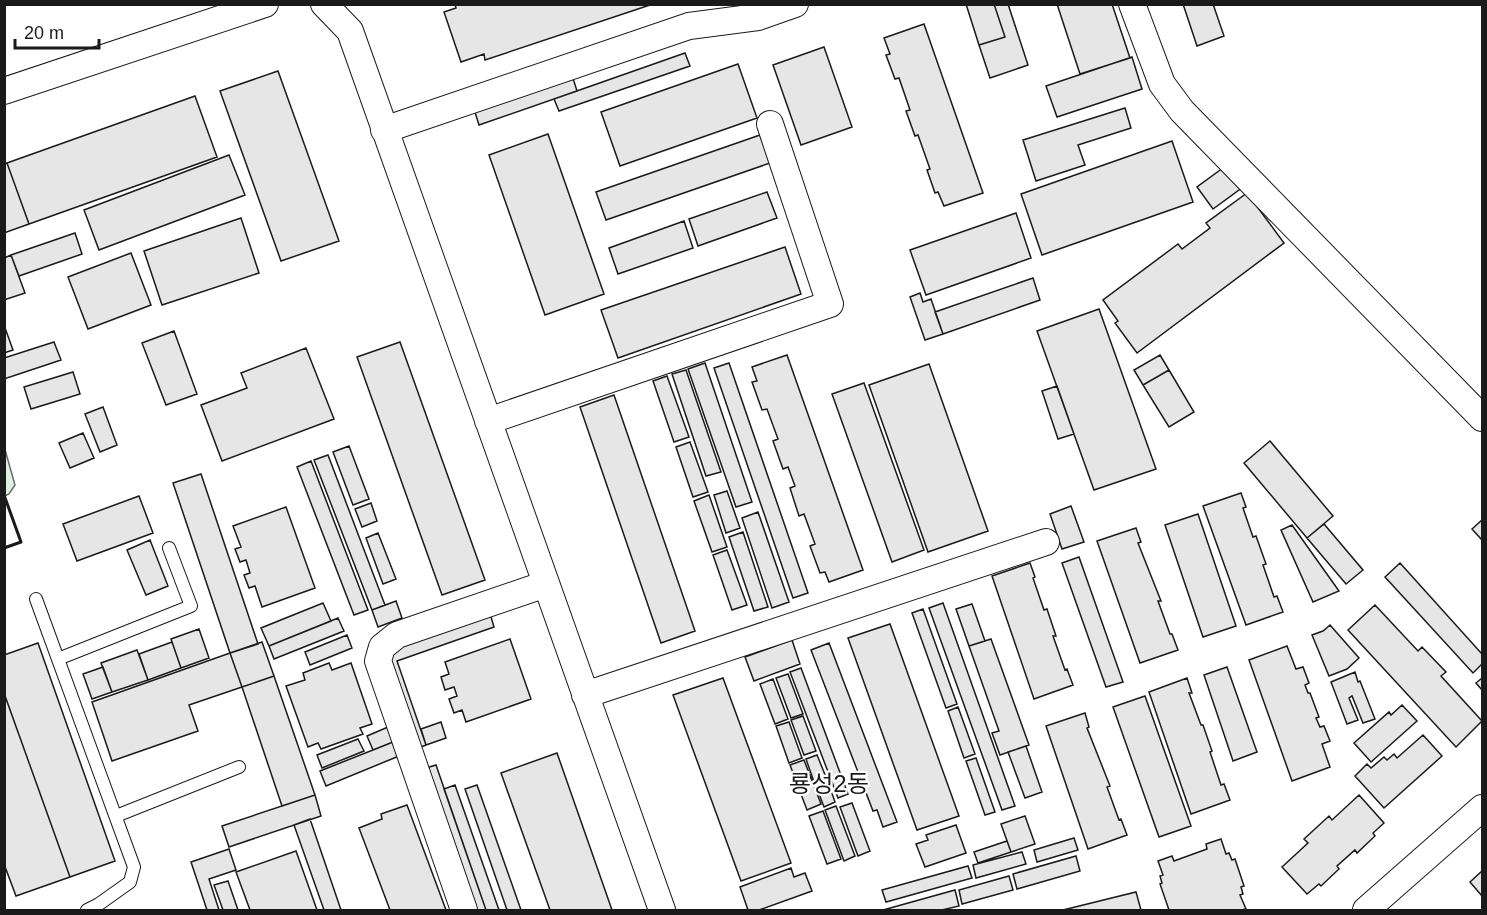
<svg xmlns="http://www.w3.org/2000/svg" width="1487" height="915" font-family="Helvetica,'Noto Sans KR',sans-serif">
<rect width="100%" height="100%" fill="#fff"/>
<path fill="#e0efe3" stroke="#6a6a6a" stroke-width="1.5" d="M4,446L15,485L9,494L5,496Z"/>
<path fill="#e6e6e6" stroke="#1a1a1a" stroke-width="1.5" d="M455,4H653L485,60L484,54L461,62L444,12L456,8Z
M966,4H994L1005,37L979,45Z
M994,4H1008L1028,65L990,78L979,45L1005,37Z
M1057,4H1112L1130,58L1080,74Z
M1183,4H1213L1224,36L1197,46Z
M924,24L983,193L944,206L938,192L935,193L927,170L930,169L918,135L915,136L906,111L910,110L899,78L895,79L886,55L890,54L884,38Z
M824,47L852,127L801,145L773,65Z
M685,53L690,66L559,111L554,99Z
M1132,57L1142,89L1057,117L1046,86Z
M738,64L757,118L620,166L601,112Z
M278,71L339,241L281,261L220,91Z
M572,75L577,91L479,125L474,109Z
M195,96L217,157L29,224L7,163Z
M1125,108L1131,128L1078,145L1085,165L1036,181L1023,140Z
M548,134L604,294L545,315L489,155Z
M760,135L770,163L606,220L596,192Z
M1172,141L1193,202L1042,255L1021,194Z
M229,155L245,195L99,250L84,210Z
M7,163L29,224L4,233V164Z
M1227,165L1243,187L1213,209L1197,187Z
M767,192L777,218L698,246L689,219Z
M1247,193L1284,243L1137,353L1115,323L1118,321L1103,300L1178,244L1182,249L1210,228L1206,223Z
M1016,213L1031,258L926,295L910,250Z
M241,218L259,273L162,305L144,251Z
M684,221L693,248L618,274L609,248Z
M75,233L82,254L19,276L11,255Z
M785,247L801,294L618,358L601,310Z
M131,253L151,305L88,329L68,277Z
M11,255L25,293L4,300V258Z
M1033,278L1040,300L943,334L935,312Z
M920,293L923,302L931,299L943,334L925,340L910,297Z
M1099,309L1156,469L1094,490L1037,331Z
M4,325L13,350L4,353Z
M174,331L197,394L166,405L142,343Z
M54,342L61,360L4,379V358Z
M400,342L485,580L442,595L357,357Z
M306,348L334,419L222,461L201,405L247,388L241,373Z
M787,355L863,570L829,582L825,572L820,573L810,546L815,544L804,514L799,516L790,488L795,486L788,467L783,469L773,441L778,439L767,409L762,410L752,382L757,381L752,367Z
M1160,355L1169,370L1143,385L1134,370Z
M705,363L752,502L736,507L688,369Z
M729,363L808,593L793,598L714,368Z
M929,364L988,531L928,552L869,385Z
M686,370L721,472L706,476L672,374Z
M1169,370L1194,412L1169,427L1143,385Z
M73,372L80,394L31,409L24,387Z
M667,376L689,437L674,442L653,381Z
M864,383L924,550L892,562L832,394Z
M1057,386L1074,434L1058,439L1042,391Z
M614,395L695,631L661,643L580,407Z
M103,407L117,445L100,452L85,414Z
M83,433L94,458L70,468L59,443Z
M1270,441L1333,516L1307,538L1244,463Z
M690,442L708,492L693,497L676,447Z
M349,446L369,499L353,505L333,452Z
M328,455L385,605L372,610L314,460Z
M311,461L368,610L354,615L297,467Z
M201,474L258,644L230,653L173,483Z
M727,491L740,528L726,533L714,495Z
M1241,493L1246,507L1243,508L1253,537L1256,536L1266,564L1263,565L1274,597L1277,596L1283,612L1246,625L1203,506Z
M709,495L727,547L712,552L694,501Z
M139,496L153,533L77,561L63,524Z
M371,503L377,521L362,527L355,509Z
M1071,506L1084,542L1062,549L1050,514Z
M286,507L315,588L262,607L255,586L249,588L244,575L250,573L246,560L240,562L235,549L241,547L233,526Z
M758,512L789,602L772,608L742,518Z
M1198,514L1236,626L1203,637L1165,525Z
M1482,520V540L1472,529Z
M1324,524L1363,570L1346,584L1307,538Z
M1292,525L1339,591L1313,602L1281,530Z
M1136,528L1141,542L1138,543L1161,601H1158L1170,634H1172L1178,650L1140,663L1097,541Z
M743,532L768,607L754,611L729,537Z
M378,533L396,579L383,584L366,538Z
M150,540L168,586L146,595L127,550Z
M727,550L747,605L732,610L713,555Z
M1079,557L1123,682L1106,687L1062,563Z
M1030,563L1035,577L1033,578L1044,610L1047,609L1056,636H1053L1065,670L1067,669L1073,685L1034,699L992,576Z
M1400,563L1482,654V664L1473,673L1385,577Z
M396,601L402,618L378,627L372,610Z
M323,603L331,621L269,646L261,628Z
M943,603L1015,806L1002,810L929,608Z
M972,604L985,641L969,646L956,609Z
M1375,605L1418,651L1422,647L1446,672L1441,676L1482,721L1456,747L1348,630Z
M923,609L957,704L946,708L912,613Z
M489,610L494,627L397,661L426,745L416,749L386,653Z
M338,618L344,631L274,659L269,646Z
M890,624L959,816L917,830L848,638Z
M1330,625L1359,658L1347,669L1329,676L1312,635L1323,631Z
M199,629L209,658L181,668L171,639Z
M347,635L352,648L310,665L305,652Z
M510,639L531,699L466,722L462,710L454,713L449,699L457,696L454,687L445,690L441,677L449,674L445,662Z
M991,639L1029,745L1000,755L992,733L999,731L969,646Z
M792,640L800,664L754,681L745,657Z
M172,642L181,668L148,680L139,654Z
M262,642L274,676L242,687L230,653Z
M38,643L115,861L70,877L4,693V655Z
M829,643L897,822L883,827L877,810L873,811L811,650Z
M1287,646L1296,669L1303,667L1309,683L1305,685L1308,693H1310L1319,717L1316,718L1320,727L1324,726L1330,741L1322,744L1330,767L1292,781L1249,660Z
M137,650L148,680L112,692L101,663Z
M230,653L242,687L189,705L198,731L112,761L92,702Z
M329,663L332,670L351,663L372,724L360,728L363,734L321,749L318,743L308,747L286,686L305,680L303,673Z
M103,667L112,692L92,699L83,674Z
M1227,667L1257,752L1233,761L1204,675Z
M801,668L848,794L838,798L790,672Z
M1355,672L1358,682L1360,681L1375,719L1363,723L1352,696L1349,698L1358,720L1347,724L1331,682Z
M788,674L803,714L791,718L776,678Z
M274,676L315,795L282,806L242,687Z
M723,678L791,863L741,881L673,695Z
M1187,678L1192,693H1189L1201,725H1203L1212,751L1210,752L1221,785L1224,784L1230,800L1191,814L1149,692Z
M1482,678V690L1476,683Z
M773,679L788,719L775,724L760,684Z
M4,693L70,877L16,896L4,864Z
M1145,696L1191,826L1159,837L1113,707Z
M1402,705L1417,721L1371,762L1354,743L1389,712L1391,715Z
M958,707L975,754L964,758L948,711Z
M1085,713L1089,727L1087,728L1110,786L1107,787L1119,820L1121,819L1127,835L1088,849L1046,726Z
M803,716L816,751L804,755L791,720Z
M441,722L446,738L426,745L421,729Z
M789,722L802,758L789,763L776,726Z
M388,727L393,742L373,750L367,736Z
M1423,735L1442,756L1384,808L1355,776L1367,764L1371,768L1384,757L1387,760L1394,754L1397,758Z
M358,739L364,751L322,768L317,755Z
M393,742L399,756L326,786L320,771Z
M1026,746L1042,792L1025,798L1008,752Z
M557,753L612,910H550L501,773Z
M817,755L826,777L814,782L806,759Z
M976,758L995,812L985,815L966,761Z
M804,760L821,804L807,810L790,765Z
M436,765L486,910H475L426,768Z
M828,782L835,802L824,807L816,786Z
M455,785L499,910H486L444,789Z
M477,785L521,910H507L465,789Z
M315,795L321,816L229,847L222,826Z
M1359,795L1384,823L1373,833L1375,836L1357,853L1355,850L1337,866L1339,869L1321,886L1319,884L1307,894L1282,867L1308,843L1304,839L1329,816L1332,820Z
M852,803L870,851L858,856L840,807Z
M407,805L446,910H390L359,828L382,819L381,814Z
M836,806L855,856L844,861L825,810Z
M823,811L841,859L827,864L809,816Z
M1025,816L1035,844L1011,852L1001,824Z
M310,819L341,910H324L294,825Z
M956,825L966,853L925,867L916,844L928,840L926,835Z
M1074,838L1078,850L1037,862L1034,850Z
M1221,839L1226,854L1229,853L1232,860L1235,859L1244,886L1241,887L1243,894L1240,895L1246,909L1241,910H1169L1160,884L1162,883L1160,876L1163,875L1158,861L1172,856L1174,861L1207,849L1206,844Z
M1007,841L1011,852L978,863L974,852Z
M229,849L236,870L209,879L219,910H207L191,862Z
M296,851L317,910H250L236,872Z
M1022,852L1026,864L976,878L973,865Z
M1076,856L1080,871L1017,889L1013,874Z
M968,866L972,878L886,902L882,890Z
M791,868L794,877L805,873L812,891L759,910H748L740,887Z
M1482,871V896L1470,882Z
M1009,876L1013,890L962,904L959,890Z
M228,881L238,910H223L214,885Z
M955,890L959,906L942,910H883Z
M1136,892L1141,910H1063Z"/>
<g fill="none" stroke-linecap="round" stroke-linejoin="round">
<g stroke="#1a1a1a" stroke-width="14">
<path id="service" d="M36,599L134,867L130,882L99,904L87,910
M58,659L191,606L169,548
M116,816L239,767"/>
</g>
<g stroke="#1a1a1a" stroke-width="28">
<path id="minor" d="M324,4L350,31L662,910
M1132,4L1162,84L1182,111L1482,418
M4,91L265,4
M384,130L689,26L758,17L795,4
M488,421L830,304L770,124
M585,695L1046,542
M464,910L378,661L382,647L397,635L546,584
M1366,910L1482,808"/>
</g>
<use href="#service" stroke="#fff" stroke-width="12"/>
<use href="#minor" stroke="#fff" stroke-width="26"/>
<path stroke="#1a1a1a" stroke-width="3" d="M4,495L21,542L4,548"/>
</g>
<g text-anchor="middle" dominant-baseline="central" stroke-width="4.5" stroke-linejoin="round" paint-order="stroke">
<g font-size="24" fill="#1a1a1a" stroke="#fff">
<text x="829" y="783">룡성2동</text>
</g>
</g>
<rect width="1487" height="915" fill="none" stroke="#1a1a1a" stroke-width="12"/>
<path d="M15 39v9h84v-9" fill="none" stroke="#1a1a1a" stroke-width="3"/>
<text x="24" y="39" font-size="18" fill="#1a1a1a" stroke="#ffffff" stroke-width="4.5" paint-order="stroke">20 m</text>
</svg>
